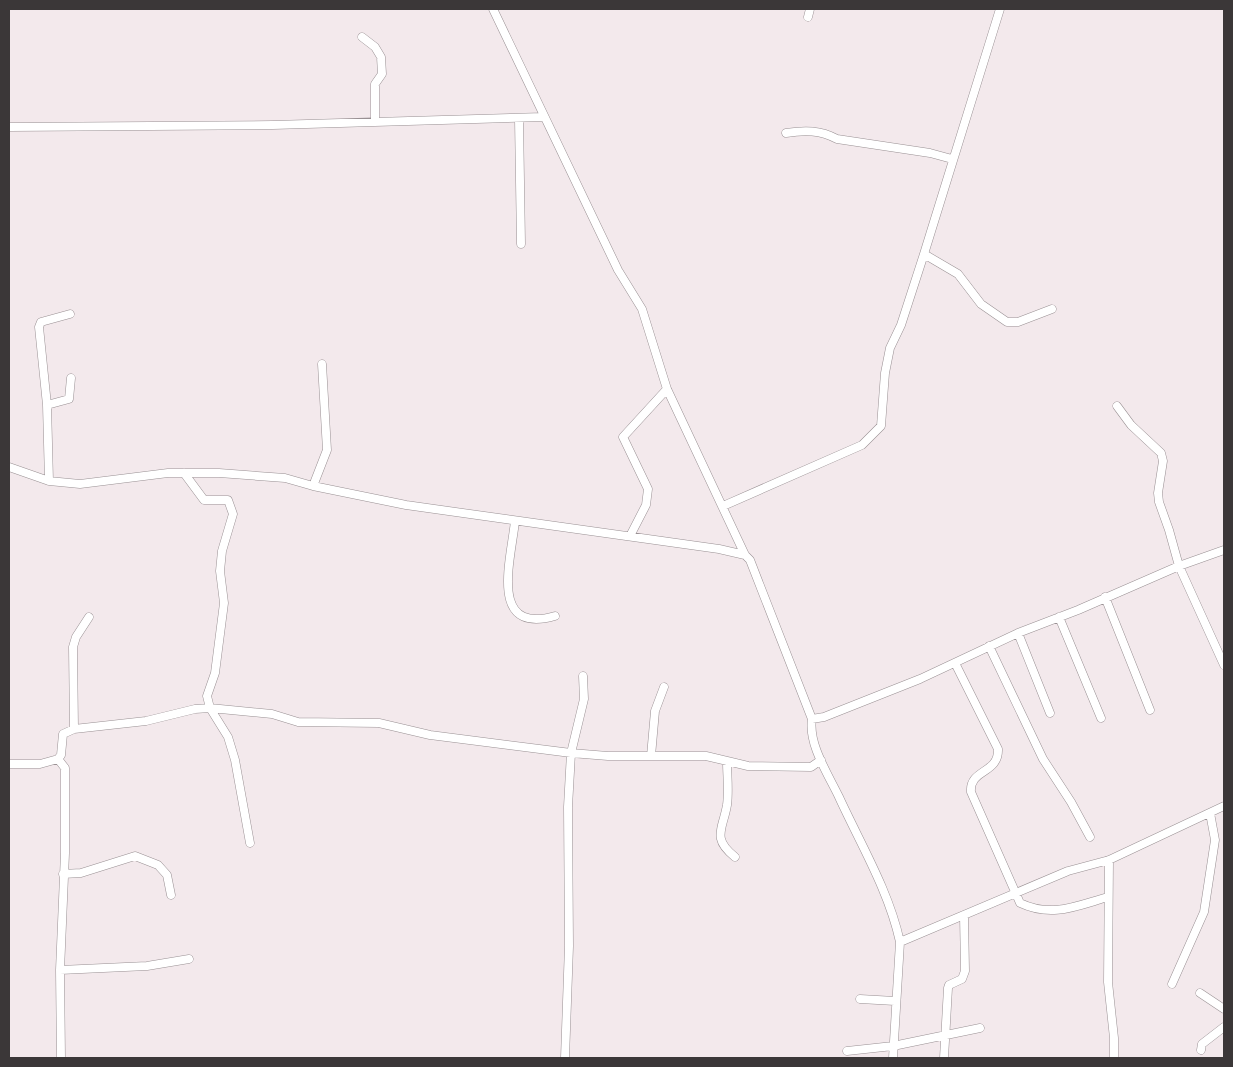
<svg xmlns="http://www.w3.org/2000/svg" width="1233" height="1067" font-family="'IBM Plex Serif',serif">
<rect width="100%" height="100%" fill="#f3e9ec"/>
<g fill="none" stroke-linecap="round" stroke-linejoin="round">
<g stroke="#999093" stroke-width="9">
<path id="minor" d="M493,9L618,270L642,309L667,389L745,555L750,560L812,719C808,744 828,774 839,797C860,843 889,891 900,942L893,1058
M808,17L810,9
M362,37L375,47L381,57L382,74L375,84V122
M519,119L521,244
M9,127L273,125L543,117
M786,133C805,130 820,130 837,139L930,153L952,159
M924,254L958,274L981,304L1007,322H1018L1052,309
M47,405L69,399L71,378
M1117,406L1131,425L1161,453L1163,461L1158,493L1159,502L1169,530L1179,566L1224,665
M9,467L49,481L80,484L168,473H219L285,478L313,486L406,505L719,549L745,555
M184,473L204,500H228L233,514L222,551L220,571L224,603L215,673L207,696L210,708L228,737L235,760L250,843
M49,481L47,405L39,327L41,322L70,314
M313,486L327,450L322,364
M723,506L862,445L881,426L885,373L890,348L901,325L924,254L1000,9
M515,521C511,560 488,635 555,616
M630,536L646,505L648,489L623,437L667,389
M1105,597L1150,710
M1059,617L1101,718
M1018,633L1050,713
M989,646L1043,759L1071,802L1090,837
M955,663L998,749C999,774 969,769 971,792L1020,903C1052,918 1076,906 1108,897
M812,719L824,717L920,679L1018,633L1078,610L1179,566L1224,550
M74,729L73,647L76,637L89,617
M651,756L655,711L664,687
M58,759L65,768V853L60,970L61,1058
M727,761C727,775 729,791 727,805C723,829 711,838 735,857
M9,764H40L58,759L61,755L63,734L74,729L146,721L195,709L210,708L272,714L298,722L379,723L430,735L571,753L608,756H706L748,766L811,767L821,760
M1109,860L1108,982L1114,1038V1058
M63,874L81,873L135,856L158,865L167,875L171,895
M900,942L1068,871L1109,860L1224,806
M60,970L147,966L189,959
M1172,984L1204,912L1215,840L1210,813
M1200,993L1224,1009
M860,999L895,1001
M1201,1050L1202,1044L1224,1027
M847,1051L893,1046L980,1028
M565,1058L569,946L568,807L571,753L584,699L583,676
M944,1058L948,988L949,985L962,979L965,971L964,915"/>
</g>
<use href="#minor" stroke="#fff" stroke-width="8"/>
</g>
<rect width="1233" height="1067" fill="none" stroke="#3b3738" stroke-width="20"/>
</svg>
